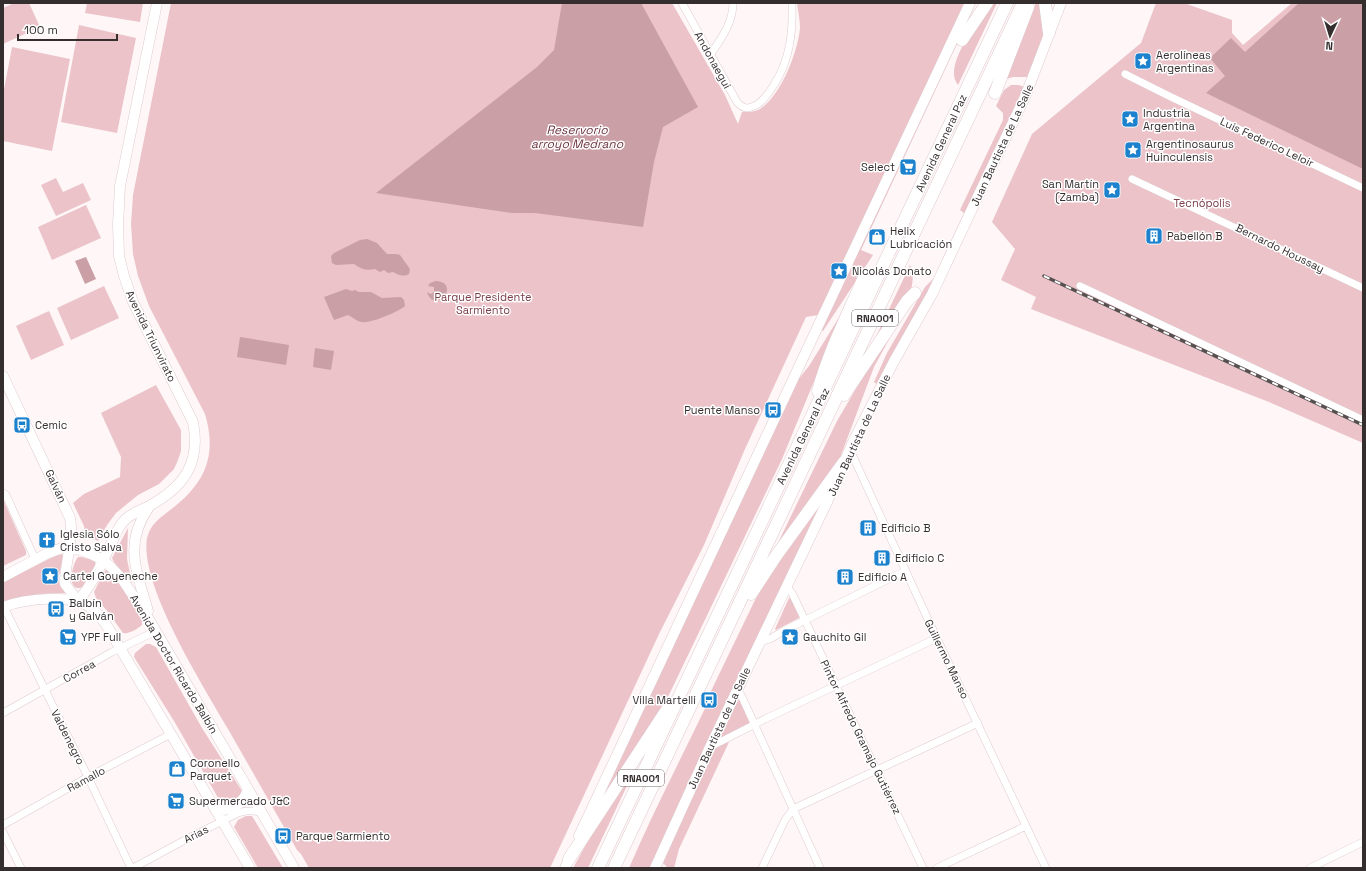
<svg xmlns="http://www.w3.org/2000/svg" width="1366" height="871" font-family="'Space Grotesk',sans-serif">
<rect width="100%" height="100%" fill="#fef6f7"/>
<path fill="#ebc3c9" d="M14,3H29L40,27L3,44V8Z
M87,3H143L140,22L85,13Z
M171,3H672L725,95L738,124L742,112C748,112 755,112 760,109C781,96 798,51 800,28C800,20 798,11 797,3H965L818,315L806,317L745,449L704,545L660,632L550,868H309L301,854L297,850C274,810 251,769 228,729C204,687 139,585 147,538C151,522 162,517 174,507C206,482 217,454 205,414L149,306L138,276L133,254L131,224L133,195Z
M975,3H976L861,250L873,255L823,331L821,330Z
M990,3H997L958,85C956,82 954,79 954,74C953,54 979,20 990,3Z
M1036,3H1041L1044,32L1028,77H1013L1006,79Z
M1156,3H1184L1232,20V33L1243,45L1292,3H1363V443L1269,402L1031,309L1036,297L1001,280L1015,249L992,222L1032,134L1141,43Z
M79,25L136,38L117,133L61,122Z
M12,47L70,59L52,151L3,141V95Z
M1011,85H1018L1025,87L927,296L878,385L874,382L887,353L925,287L934,278L964,213L960,210L1003,120V113L996,106L1004,90Z
M56,178L63,192L83,183L91,200L56,216L41,185Z
M86,205L101,238L52,260L38,227Z
M910,265C914,273 913,281 911,290L873,343Z
M104,286L119,318L71,340L57,308Z
M49,311L64,345L31,360L16,326Z
M843,311L782,459L666,701L604,796L602,795L797,381L809,366Z
M899,321L874,367L837,466L776,547L837,421L867,370Z
M156,385L181,430V451L178,460L174,469L159,484L138,495L116,513L107,525L98,541L86,536L84,526L73,503L84,494L120,477L121,457L101,413Z
M825,495L651,868H629C654,810 683,755 710,698L711,691L755,600L777,561Z
M3,499L26,551V555L3,566Z
M128,528L127,559L132,583L114,562L112,558Z
M59,554L63,555V558L58,580L61,587L67,593L38,594L11,600L3,603V582Z
M78,557H82L95,561V565C92,571 89,580 85,585C84,586 81,588 79,588C66,588 73,563 78,557Z
M106,570L109,571L122,586L142,619V625C137,629 130,634 123,633L108,612L96,598L94,592L104,572Z
M789,598H790L799,614V618L776,630L775,629Z
M146,644H150L156,647L202,728L242,791L241,798L228,805L221,803L174,721L134,657L135,653Z
M737,697L740,698L751,724L721,738L718,736Z
M729,742L679,849L674,868H668L662,862L715,748Z
M635,769L588,868H573L599,821Z
M246,816H252L283,868H258L234,827L238,820Z"/>
<path fill="#ca9fa5" d="M562,3H641L698,107L663,127L654,162L643,227L535,213H512L376,193L537,67L554,50Z
M1299,3H1363V169L1206,93L1225,76L1210,58L1231,38L1245,52Z
M367,239L377,243L387,254H396L400,255L410,269L409,274C404,277 398,275 393,272L388,273L384,270L380,272L375,269C366,271 361,269 354,264L336,265L332,263L331,256L334,253L360,240Z
M86,257L96,279L85,284L75,261Z
M436,281C462,283 435,316 427,292L431,294L434,292V287L428,286L430,283Z
M346,289L352,291L355,290L359,292H371L382,298L401,297L404,300L405,306C400,311 370,324 362,322C357,322 353,317 348,315L334,320L324,297Z
M240,337L289,345L286,365L237,357Z
M315,348L334,351L331,370L313,367Z"/>
<g fill="none" stroke-linecap="round" stroke-linejoin="round">
<g stroke="#dfcbce" stroke-width="8">
<path id="street" d="M682,3L737,102C744,110 749,109 758,104C765,99 769,92 774,85C790,60 793,32 792,3
M710,55C721,39 733,23 733,3
M1125,74L1171,97L1363,188
M1132,179L1363,288
M1080,286L1363,420
M850,450L932,628L1046,868
M3,493L6,495L35,559
M786,586L792,593L923,868
M4,607L88,777L131,868
M760,642L770,639L785,630L905,571
M738,690L742,697L820,868
M3,713L112,652L156,631
M710,747L765,719L937,638
M3,825L88,777L171,734
M3,832L21,868
M133,868L183,841L238,813C247,810 253,810 262,813
M762,868L785,820L793,809L978,723
M937,868L1026,826
M1310,868L1363,842"/>
</g>
<g stroke="#dfcbce" stroke-width="11">
<path id="secondary" d="M3,376L70,518C74,540 65,561 65,584L78,601
M3,577L46,554L62,548L81,550L91,554L103,560L112,568L122,579L150,621L294,868
M78,601C92,585 101,565 110,546C114,538 117,529 123,522C130,513 140,511 149,506C184,487 201,463 193,422L133,302L124,276L119,256L118,224L120,186L157,3
M3,607C24,599 72,593 91,608C104,618 112,634 120,648L250,868
M148,611C137,572 123,544 149,507
M216,810C232,811 243,805 248,789
M579,836L796,373L970,3
M565,868L572,852
M655,868L710,747L827,502L853,442L893,363L932,294L980,192L1025,97L1061,3"/>
</g>
<g stroke="#dfcbce" stroke-width="13">
<path id="highway" d="M1045,3L1049,33
M962,40L987,3
M995,93L1028,7
M818,391C829,351 848,314 865,275
M844,395L895,319L907,301L915,293
M751,594L776,556L844,462
M569,859L668,708
M598,868L1007,3
M614,868L1023,3"/>
</g>
<use href="#street" stroke="#fff" stroke-width="7"/>
<use href="#secondary" stroke="#fff" stroke-width="10"/>
<use href="#highway" stroke="#fff" stroke-width="12"/>
<g stroke="#575051" stroke-width="3.5">
<path id="rail" d="M1044,276L1363,425"/>
</g>
<use href="#rail" stroke="#fff" stroke-width="2" stroke-dasharray="6" stroke-linecap="butt"/>
</g>
<defs>
<g id="sight-square" transform="scale(0.9)"><rect x="-9" y="-9" width="18" height="18" rx="4" fill="#1d82cd" stroke="#fff"/><path d="M0-6L1.8-2.2L6-1.7L2.9 1.2L3.7 5.4L0 3.3L-3.7 5.4L-2.9 1.2L-6-1.7L-1.8-2.2Z" fill="#fff"/></g>
<g id="supermarket-square" transform="scale(0.9)"><rect x="-9" y="-9" width="18" height="18" rx="4" fill="#1d82cd" stroke="#fff"/><path d="M-6-5.5h2.5l.6 2H6L4.5 2H-2.5L-4.4-4H-6ZM-1.5 3.2a1.3 1.3 0 1 0 .1 0ZM3 3.2a1.3 1.3 0 1 0 .1 0Z" fill="#fff"/></g>
<g id="building-square" transform="scale(0.9)"><rect x="-9" y="-9" width="18" height="18" rx="4" fill="#1d82cd" stroke="#fff"/><path d="M-4-6H4V6H1V3H-1V6H-4ZM-2.5-4.3h1.7v1.8h-1.7ZM.8-4.3h1.7v1.8H.8ZM-2.5-1h1.7V.8h-1.7ZM.8-1h1.7V.8H.8Z" fill="#fff"/></g>
<g id="shop-square" transform="scale(0.9)"><rect x="-9" y="-9" width="18" height="18" rx="4" fill="#1d82cd" stroke="#fff"/><path d="M-5-2.5h2.3a2.7 3.5 0 0 1 5.4 0H5L5.5 6h-11ZM-1.5-2.5h3a1.5 2.3 0 0 0-3 0Z" fill="#fff"/></g>
<g id="bus-square" transform="scale(0.9)"><rect x="-9" y="-9" width="18" height="18" rx="4" fill="#1d82cd" stroke="#fff"/><path d="M-5-6H5V4H4V6H2V4H-2V6H-4V4H-5ZM-3.5-4V0h7V-4ZM-3.5 1.2v1.5H-2V1.2ZM2 1.2v1.5H3.5V1.2Z" fill="#fff"/></g>
<g id="church-square" transform="scale(0.9)"><rect x="-9" y="-9" width="18" height="18" rx="4" fill="#1d82cd" stroke="#fff"/><path d="M-1.2-6h2.4v3.5h3.3v2.4h-3.3V6h-2.4V-.1h-3.3v-2.4h3.3Z" fill="#fff"/></g>
</defs>
<g fill-rule="evenodd">
<use href="#sight-square" x="1143" y="61"/>
<use href="#sight-square" x="1130" y="119"/>
<use href="#sight-square" x="1133" y="150"/>
<use href="#supermarket-square" x="908" y="167"/>
<use href="#sight-square" x="1112" y="190"/>
<use href="#building-square" x="1154" y="236"/>
<use href="#shop-square" x="877" y="237"/>
<use href="#sight-square" x="839" y="271"/>
<use href="#bus-square" x="773" y="410"/>
<use href="#bus-square" x="22" y="425"/>
<use href="#building-square" x="868" y="528"/>
<use href="#church-square" x="47" y="540"/>
<use href="#building-square" x="882" y="558"/>
<use href="#sight-square" x="50" y="576"/>
<use href="#building-square" x="845" y="577"/>
<use href="#bus-square" x="56" y="609"/>
<use href="#supermarket-square" x="68" y="637"/>
<use href="#sight-square" x="790" y="637"/>
<use href="#bus-square" x="709" y="700"/>
<use href="#shop-square" x="177" y="769"/>
<use href="#supermarket-square" x="176" y="801"/>
<use href="#bus-square" x="283" y="836"/>
</g>
<g text-anchor="middle" dominant-baseline="central" stroke-width="3" stroke-linejoin="round" paint-order="stroke">
<g fill="#fff" stroke="#726d6d" stroke-width="1">
<rect x="852" y="310" width="46" height="16" rx="3"/>
<rect x="618" y="770" width="46" height="16" rx="3"/>
</g>
<g font-size="10" font-weight="bold" fill="#352e2f">
<text x="875" y="318">RNA001</text>
<text x="641" y="778">RNA001</text>
</g>
<g font-size="11" fill="#352e2f" stroke="#fff" text-anchor="start">
<text x="1156" y="55">Aerolíneas<tspan x="1156" dy="13">Argentinas</tspan></text>
<text x="1143" y="113">Industria<tspan x="1143" dy="13">Argentina</tspan></text>
<text x="1146" y="144">Argentinosaurus<tspan x="1146" dy="13">Huinculensis</tspan></text>
<text x="895" y="167" text-anchor="end">Select</text>
<text x="1099" y="184" text-anchor="end">San Martín<tspan x="1099" dy="13">(Zamba)</tspan></text>
<text x="890" y="231">Helix<tspan x="890" dy="13">Lubricación</tspan></text>
<text x="1167" y="236">Pabellón B</text>
<text x="852" y="271">Nicolás Donato</text>
<text x="760" y="410" text-anchor="end">Puente Manso</text>
<text x="35" y="425">Cemic</text>
<text x="881" y="528">Edificio B</text>
<text x="60" y="534">Iglesia Sólo<tspan x="60" dy="13">Cristo Salva</tspan></text>
<text x="895" y="558">Edificio C</text>
<text x="63" y="576">Cartel Goyeneche</text>
<text x="858" y="577">Edificio A</text>
<text x="69" y="603">Balbín<tspan x="69" dy="13">y Galván</tspan></text>
<text x="81" y="637">YPF Full</text>
<text x="803" y="637">Gauchito Gil</text>
<text x="696" y="700" text-anchor="end">Villa Martelli</text>
<text x="190" y="763">Coronello<tspan x="190" dy="13">Parquet</tspan></text>
<text x="189" y="801">Supermercado J&amp;C</text>
<text x="296" y="836">Parque Sarmiento</text>
</g>
<g font-size="11" fill="#352e2f" stroke="#fff">
<text transform="translate(713 60) rotate(61)">Andonaegui</text>
<text transform="translate(1267 142) rotate(25)">Luis Federico Leloir</text>
<text transform="translate(941 143) rotate(-65)">Avenida General Paz</text>
<text transform="translate(1002 145) rotate(-65)">Juan Bautista de La Salle</text>
<text transform="translate(1280 248) rotate(26)">Bernardo Houssay</text>
<text transform="translate(151 336) rotate(64)">Avenida Triunvirato</text>
<text transform="translate(859 435) rotate(-65)">Juan Bautista de La Salle</text>
<text transform="translate(803 436) rotate(-64)">Avenida General Paz</text>
<text transform="translate(56 486) rotate(65)">Galván</text>
<text transform="translate(947 659) rotate(64)">Guillermo Manso</text>
<text transform="translate(174 664) rotate(59)">Avenida Doctor Ricardo Balbín</text>
<text transform="translate(79 671) rotate(-29)">Correa</text>
<text transform="translate(719 728) rotate(-65)">Juan Bautista de La Salle</text>
<text transform="translate(68 737) rotate(63)">Valdenegro</text>
<text transform="translate(861 737) rotate(64)">Pintor Alfredo Gramajo Gutiérrez</text>
<text transform="translate(86 779) rotate(-28)">Ramallo</text>
<text transform="translate(196 834) rotate(-27)">Arias</text>
</g>
<g font-size="11" fill="#7b404b" stroke="#fff">
<text x="1202" y="203">Tecnópolis</text>
<text x="483" y="297">Parque Presidente<tspan x="483" dy="13">Sarmiento</tspan></text>
</g>
<g font-size="12" font-style="italic" fill="#6d343f" stroke="#fff">
<text x="577" y="130">Reservorio<tspan x="577" dy="14">arroyo Medrano</tspan></text>
</g>
</g>
<rect width="1366" height="871" fill="none" stroke="#352e2f" stroke-width="8"/>
<g transform="translate(1330 36) rotate(184)" stroke="#ffffff" stroke-width="3" paint-order="stroke">
<path d="M0-3L7 15L0 10L-7 15Z" fill="#352e2f"/>
<text y="-6" font-size="11" font-weight="bold" text-anchor="middle" fill="#352e2f">N</text>
</g>
<path d="M18 34v6h99v-6" fill="none" stroke="#352e2f" stroke-width="2"/>
<text x="24" y="34" font-size="12" fill="#352e2f" stroke="#ffffff" stroke-width="3" paint-order="stroke">100 m</text>
</svg>
